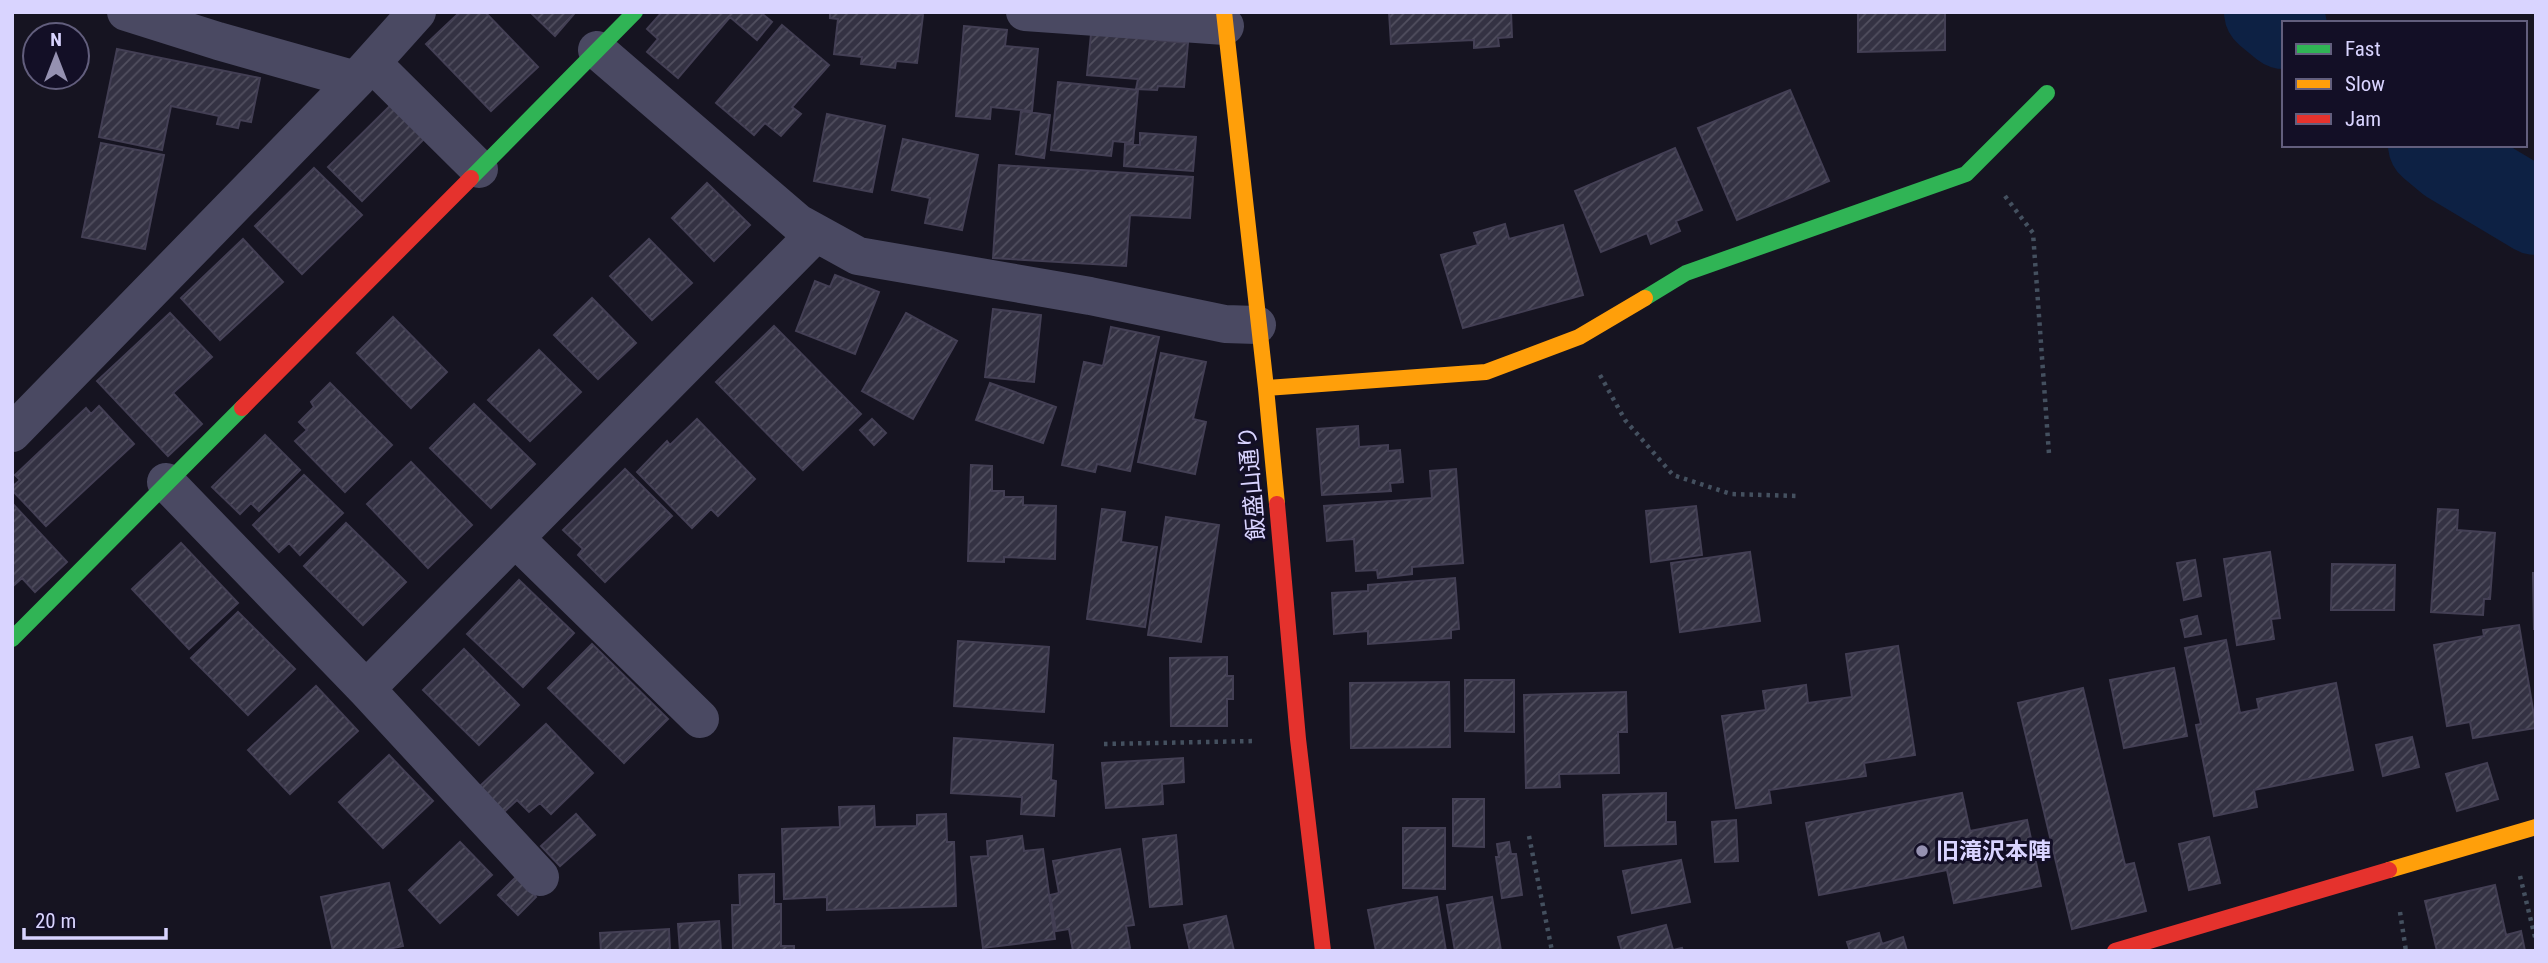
<svg xmlns="http://www.w3.org/2000/svg" width="2548" height="963" font-family="'Roboto Condensed','Noto Sans JP',sans-serif">
<defs>
<pattern id="building-hatch" width="6" height="6" patternUnits="userSpaceOnUse" patternTransform="scale(1.75)"><rect width="6" height="6" fill="#343243"/><path d="M-1 1l2-2M0 6l6-6M5 7l2-2" fill="none" stroke="#514f5f"/></pattern>
</defs>
<rect width="100%" height="100%" fill="#161421"/>
<g fill="none" stroke-linecap="round" stroke-linejoin="round">
<path stroke="#0d2144" stroke-width="86" d="M2267,12L2284,26
M2431,145L2449,160L2536,212"/>
</g>
<path fill="url(#building-hatch)" stroke="#433f54" stroke-width="2" d="M460,12H485L538,67L491,111L426,44Z
M530,12H571L574,14L555,36Z
M662,12H760L772,22L757,40L730,17L678,78L647,52L658,39L647,29Z
M830,12H905L923,15L917,63L896,61L895,68L861,64L862,57L834,54L838,19L830,18Z
M1389,12H1511L1512,37L1498,38L1499,46L1474,48V40L1391,44Z
M1858,12H1945V50L1858,52Z
M782,25L829,65L792,107L801,114L781,136L765,123L754,135L716,103Z
M964,26L1007,30L1005,46L1038,49L1032,111L991,107L990,119L956,116Z
M1091,34L1188,43L1184,87L1158,86L1157,90L1136,89L1138,79L1087,75Z
M117,49L260,78L251,122L240,120L238,128L217,124L219,116L171,106L162,150L99,137Z
M1058,82L1138,90L1133,143L1113,141L1111,156L1051,150Z
M1790,90L1829,181L1737,220L1698,128Z
M395,101L428,135L362,201L328,167Z
M1021,111L1050,115L1044,158L1016,154Z
M827,114L885,126L872,192L814,181Z
M1140,133L1196,137L1193,171L1124,166L1125,144L1140,145Z
M903,139L978,155L962,230L925,223L930,198L892,190Z
M101,143L164,155L145,249L82,237Z
M1675,148L1702,210L1676,221L1680,231L1651,244L1647,233L1601,252L1575,191Z
M999,165L1193,177L1190,218L1130,215L1126,266L993,258Z
M314,168L362,215L302,274L255,226Z
M707,183L750,225L714,261L672,218Z
M1505,224L1509,239L1563,225L1583,295L1463,328L1441,255L1478,245L1474,233Z
M243,239L283,282L220,340L181,298Z
M649,239L692,283L652,320L610,276Z
M835,275L879,292L855,354L796,331L815,281L830,287Z
M592,298L636,343L598,379L554,335Z
M993,309L1041,315L1034,382L985,377Z
M170,313L212,357L173,393L202,424L168,456L97,381Z
M906,313L957,341L913,419L862,391Z
M393,317L447,372L411,408L357,353Z
M774,326L861,414L803,470L716,382Z
M1111,327L1159,337L1130,471L1097,464L1095,472L1062,465L1084,362L1103,366Z
M539,350L581,392L530,441L488,400Z
M1161,353L1206,362L1193,419L1206,422L1195,474L1138,462Z
M330,383L392,445L345,492L295,441L307,430L299,422L314,407L311,402Z
M990,383L1056,407L1043,443L976,420Z
M474,404L535,464L491,508L430,448Z
M99,406L134,444L46,526L12,490V487L20,480L15,475L86,408L91,414Z
M697,419L755,479L718,516L711,509L692,528L637,472L667,441L670,445Z
M872,419L886,433L874,445L860,430Z
M1358,426L1359,447L1388,445V451L1400,450L1403,482L1390,483L1391,491L1322,495L1317,429Z
M265,435L300,470L259,511L251,503L240,514L212,487Z
M411,462L472,525L428,568L367,504Z
M971,465L992,466V491H1004V497H1023V505L1056,506L1055,559L1004,557V562L968,561Z
M625,469L672,516L605,582L578,555L583,549L563,530Z
M1456,469L1463,563L1412,567V574L1378,578L1377,570L1356,571L1354,539L1327,541L1324,506L1432,498L1430,471Z
M304,475L343,513L300,555L289,543L279,552L253,525Z
M12,503L67,562L35,592L22,578L12,587Z
M1696,506L1702,555L1651,562L1646,511Z
M1102,509L1125,512L1121,542L1157,547L1145,627L1087,619Z
M2438,509L2458,510L2457,530L2495,533L2490,599H2484L2483,615L2431,612Z
M1166,517L1219,525L1201,642L1148,635Z
M346,523L406,582L363,625L304,566Z
M181,543L238,603L189,649L132,589Z
M1750,552L1760,621L1680,632L1671,563Z
M2270,552L2280,618L2271,619L2274,639L2237,645L2224,559Z
M2195,560L2201,596L2184,600L2177,563Z
M2332,564L2395,565L2394,610H2331Z
M2533,573H2536V629H2534Z
M1455,578L1459,629L1451,630V638L1368,644V631L1334,634L1332,593L1368,591V585Z
M519,580L574,633L523,687L467,634Z
M238,612L295,669L248,715L191,658Z
M2197,616L2201,634L2185,637L2181,620Z
M2519,625L2536,728L2473,738L2470,722L2447,726L2434,645L2484,636L2483,630Z
M2226,640L2240,713L2259,709L2257,699L2336,683L2353,770L2254,790L2257,807L2214,816L2196,725L2201,724L2185,648Z
M958,641L1049,647L1044,712L954,706Z
M592,644L668,719L624,763L548,688Z
M1898,646L1915,755L1864,763L1866,776L1769,790L1771,803L1736,808L1722,716L1766,710L1763,691L1806,685L1808,703L1852,697L1846,654Z
M464,649L519,705L479,745L423,690Z
M1227,657V676H1233V699H1227V726H1171L1170,658Z
M2174,668L2187,736L2124,748L2110,680Z
M1465,680H1514V732L1465,731Z
M1449,682L1450,747L1351,748L1350,683Z
M316,686L358,731L290,794L248,750Z
M2083,688L2125,865L2134,863L2146,911L2072,929L2018,703Z
M1626,692L1627,732H1618L1619,773L1559,774L1560,787L1526,788L1524,695Z
M546,724L593,773L551,814L540,803L529,812L517,800L504,812L480,786Z
M2412,737L2419,767L2383,776L2376,745Z
M954,738L1053,745L1051,780L1056,781L1054,816L1021,814L1022,797L951,793Z
M389,755L433,801L383,848L339,802Z
M1183,758L1184,782L1162,784L1163,804L1106,808L1102,763Z
M2487,763L2498,799L2457,811L2446,774Z
M1666,793V822H1675L1676,844L1605,846L1603,795Z
M1962,793L1970,831L2027,820L2041,886L1954,903L1947,870L1819,895L1806,823Z
M1453,799H1484V847L1453,846Z
M874,806L875,827L917,826V815L946,814L947,842H954L956,906L827,910V897L784,899L782,829L840,827L839,807Z
M576,814L595,835L560,866L541,846Z
M1736,820L1738,861L1715,862L1712,822Z
M1403,828H1445V889L1403,888Z
M1176,835L1182,904L1150,907L1143,839Z
M1022,836L1024,851L1043,849L1055,939L983,948L971,857L988,856L987,841Z
M2209,837L2220,883L2189,890L2179,844Z
M460,842L492,875L440,923L409,890Z
M1509,842L1511,854H1516L1522,895L1502,898L1496,857H1499L1497,844Z
M1120,849L1134,925L1126,926L1130,948L1113,951H1073L1069,929L1056,931L1050,895L1059,893L1053,861Z
M1681,860L1690,902L1632,913L1623,871Z
M774,874V904H781V946H794V951H733L732,905H740L739,875Z
M517,876L536,897L518,915L498,895Z
M389,883L403,946L379,951H333L321,897Z
M2495,885L2506,935L2521,931L2525,951H2437L2425,901Z
M1437,897L1446,951H1376L1368,910Z
M1492,897L1501,951H1455L1447,905Z
M1226,916L1234,951H1190L1184,925Z
M719,921L721,951H680L678,924Z
M1666,925L1673,950L1682,948L1683,951H1622L1618,937Z
M669,929L670,951H601L600,933Z
M1879,933L1882,944L1903,937L1907,951H1850L1847,942Z"/>
<g fill="none" stroke-linecap="round" stroke-linejoin="round">
<path stroke="#44505f" stroke-width="4.5" stroke-dasharray="3.5 5" stroke-linecap="butt" d="M2005,196L2033,233L2049,454
M1600,375L1625,420L1673,475L1731,494L1798,496
M1104,744L1255,741
M1529,836L1552,951
M2520,876L2536,941
M2400,912L2406,951"/>
<path stroke="#4a4962" stroke-width="38" d="M126,12L218,41L356,80
M1025,12L1225,26
M597,50L798,223L858,256L1090,296L1225,324L1257,325
M372,63L479,169
M12,433L356,80L417,12
M166,482L366,689L540,877
M515,538L700,719
M366,689L816,233"/>
<path stroke="#30b455" stroke-width="16" d="M471,178L635,12
M1645,298L1686,273L1966,174L2047,93
M12,639L242,408"/>
<path stroke="#ff9f0a" stroke-width="16" d="M1224,12L1266,388L1277,504
M1266,388L1486,372L1579,337L1645,298
M2389,870L2536,827"/>
<path stroke="#e5322d" stroke-width="16" d="M242,408L471,178
M1277,504L1298,739L1323,951
M2115,951L2389,870"/>
</g>
<circle fill="#9591b1" stroke="#130f26" stroke-width="2.5" cx="1922" cy="851" r="7"/>
<g text-anchor="middle" dominant-baseline="central" stroke-width="6" stroke-linejoin="round" paint-order="stroke">
<g font-size="23" fill="#d9d4ff" stroke="#130f26">
<text transform="translate(1252 483) rotate(-95)">飯盛山通り</text>
</g>
<g font-size="23" font-weight="bold" fill="#d9d4ff" stroke="#130f26" text-anchor="start">
<text x="1936" y="851">旧滝沢本陣</text>
</g>
</g>
<rect width="2548" height="963" fill="none" stroke="#d9d4ff" stroke-width="28"/>
<rect x="2282" y="21" width="245" height="126" fill="#130f26" stroke="#625e7d" stroke-width="2"/>
<rect x="2296" y="44" width="35" height="10" fill="#30b455" stroke="#625e7d" stroke-width="2"/>
<text x="2345" y="56" font-size="21" fill="#d9d4ff">Fast</text>
<rect x="2296" y="79" width="35" height="10" fill="#ff9f0a" stroke="#625e7d" stroke-width="2"/>
<text x="2345" y="91" font-size="21" fill="#d9d4ff">Slow</text>
<rect x="2296" y="114" width="35" height="10" fill="#e5322d" stroke="#625e7d" stroke-width="2"/>
<text x="2345" y="126" font-size="21" fill="#d9d4ff">Jam</text>
<g transform="translate(56 56)"><circle r="33" fill="#130f26" stroke="#625e7d" stroke-width="2"/>
<path d="M0-5L12 26L0 18L-12 26Z" fill="#9591b1"/>
<text y="-10" font-size="19" font-weight="bold" text-anchor="middle" fill="#d9d4ff">N</text>
</g>
<path d="M24 928v10h142v-10" fill="none" stroke="#d9d4ff" stroke-width="3.5"/>
<text x="35" y="928" font-size="21" fill="#d9d4ff" stroke="#130f26" stroke-width="5" paint-order="stroke">20 m</text>
</svg>
